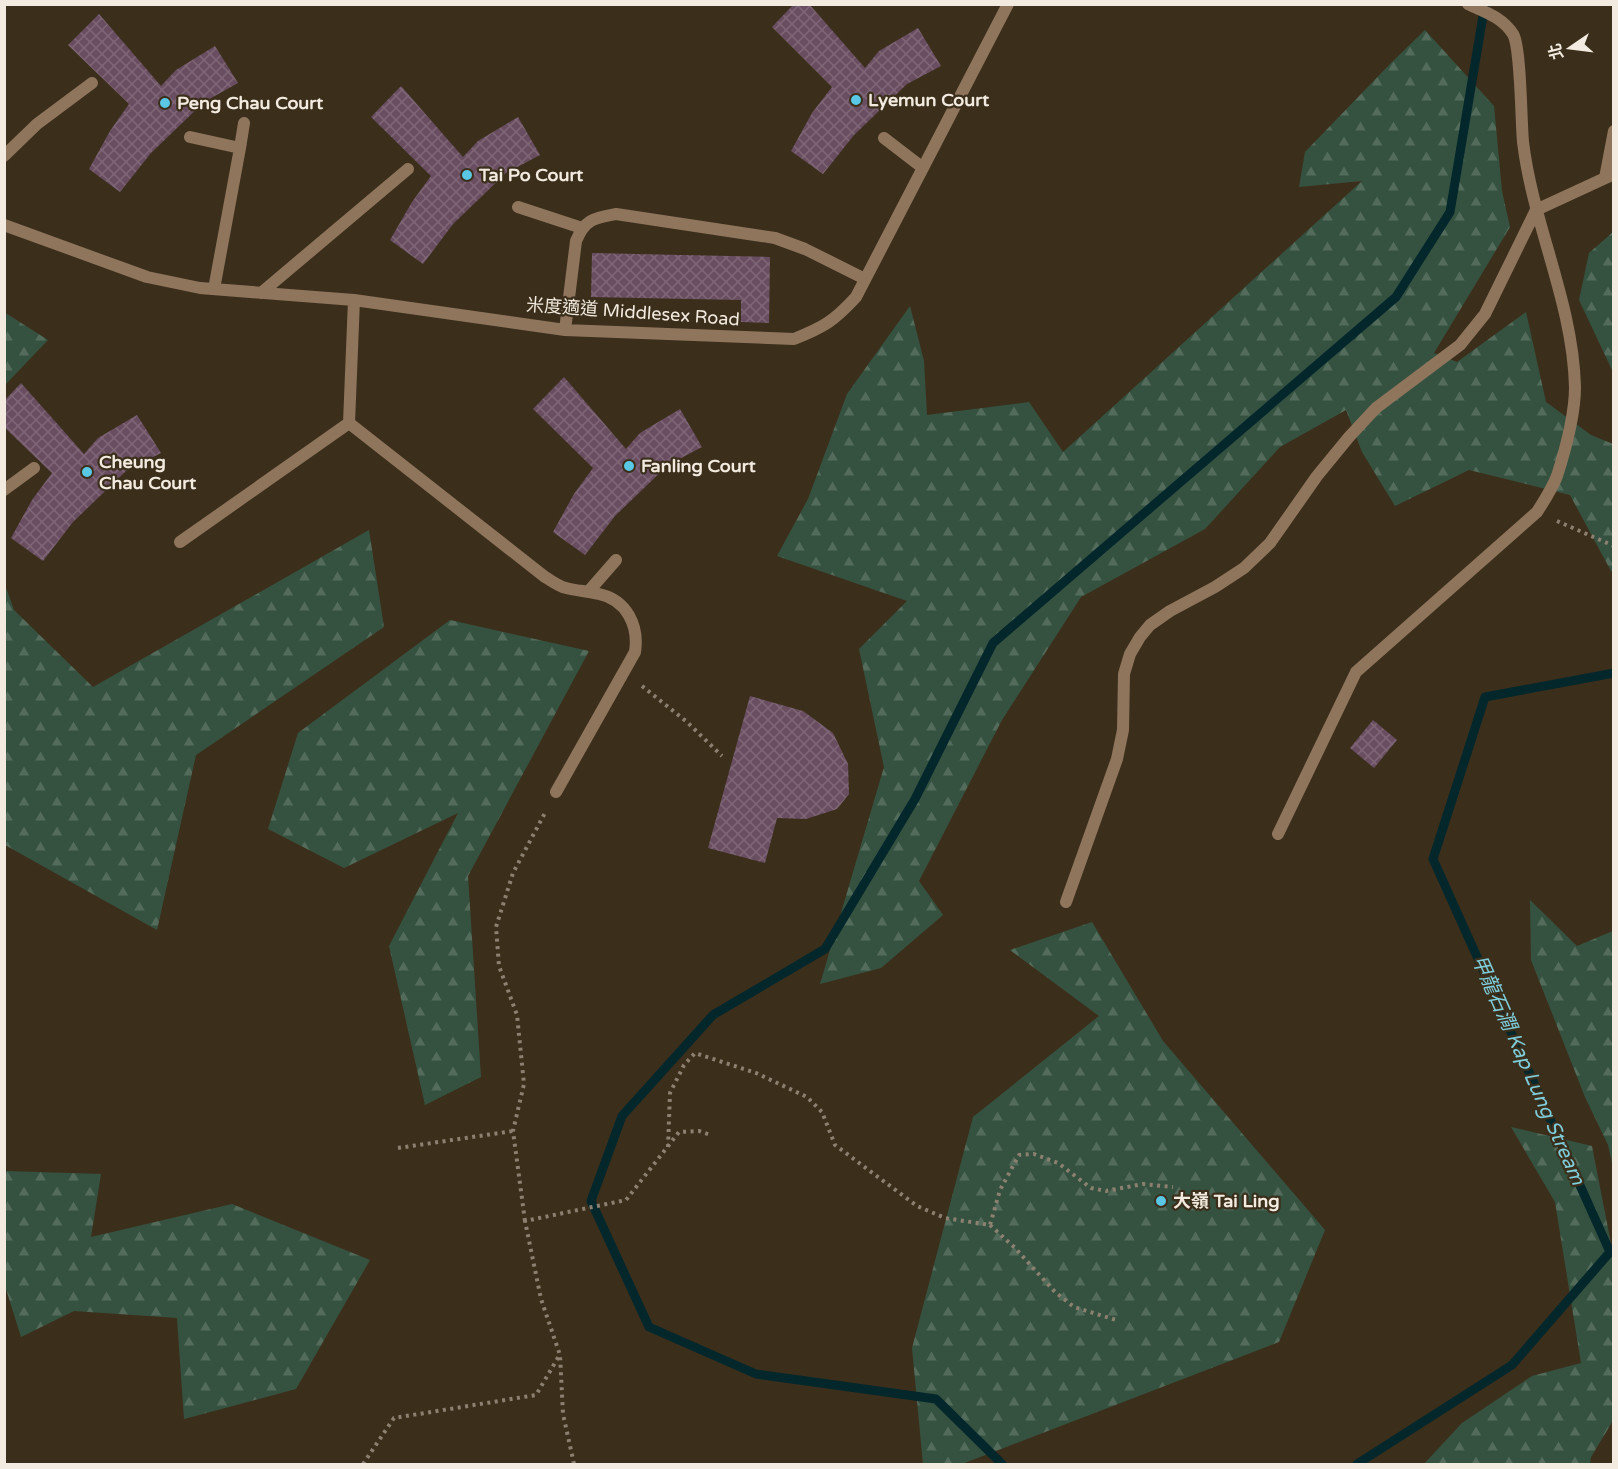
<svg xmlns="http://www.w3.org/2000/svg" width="1618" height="1469" font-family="'Varela Round','Noto Sans TC',sans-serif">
<defs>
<pattern id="forest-firs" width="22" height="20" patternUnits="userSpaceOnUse" patternTransform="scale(1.5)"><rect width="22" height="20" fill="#355240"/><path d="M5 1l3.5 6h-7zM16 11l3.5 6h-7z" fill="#536b5b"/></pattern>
<pattern id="building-cross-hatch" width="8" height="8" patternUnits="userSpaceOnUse" patternTransform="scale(1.5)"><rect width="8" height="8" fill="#694d61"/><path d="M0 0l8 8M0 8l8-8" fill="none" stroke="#7f6777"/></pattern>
</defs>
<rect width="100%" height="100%" fill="#3b2f1c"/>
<path fill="url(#forest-firs)" d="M1425,30L1494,106L1502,191L1510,227L1434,353L1457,362L1526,312L1546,402L1591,435L1613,444V572L1611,571L1570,495L1469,470L1395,506L1362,452L1346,410L1280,447L1205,529L1081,597L1002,720L919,881L943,915L881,968L820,984L884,767L859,649L907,601L777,556L808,499L847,394L910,306L924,361L927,415L1029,402L1063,452L1362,181L1299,187L1305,152L1390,64Z
M1613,232V372L1579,300L1589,253Z
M4,312L48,340L5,385H4Z
M369,530L384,627L196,755L157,930L5,845V585L14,610L93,687Z
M450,620L589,651L468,876L481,1077L425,1105L389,946L458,813L344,868L268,829L298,733Z
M1530,900L1577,946L1613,931V1167L1608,1145L1585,1097L1531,960Z
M1092,922L1163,1041L1325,1230L1279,1342L962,1464H923L912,1348L973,1117L1099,1016L1010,950Z
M1511,1127L1592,1146L1613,1254L1614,1419L1591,1457L1590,1464H1424L1462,1423L1532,1376L1581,1363L1555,1202Z
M5,1171L101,1174L91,1237L232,1204L370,1260L296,1389L184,1419L177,1318L74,1311L21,1337L5,1286Z"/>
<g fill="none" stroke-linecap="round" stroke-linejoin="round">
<path stroke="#04272c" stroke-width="9" d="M1002,1464L936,1399L756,1374L649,1327L591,1201L622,1116L713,1015L825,949L915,799L993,643L1396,297L1450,212L1485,4
M1357,1464L1512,1365L1610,1252L1433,859L1485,697L1614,673"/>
</g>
<path fill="url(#building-cross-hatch)" d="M794,4H809L865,68L879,51L918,28L941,66L907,84L854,135L823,174L791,151L812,113L832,87L772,27Z
M99,14L161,86L176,70L215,46L238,83L204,102L151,153L120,192L89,169L110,131L129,104L68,45Z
M401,86L463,157L478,141L518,117L540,155L506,173L453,224L423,264L390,240L412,202L431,176L371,117Z
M592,253L770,257L769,323L741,322V300L591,297Z
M564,377L626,449L640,433L680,409L702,447L668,465L615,516L585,555L553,532L574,494L593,468L533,409Z
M21,383L84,454L98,438L137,415L161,453L126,471L73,522L43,561L11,538L32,500L52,473L4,427V401Z
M750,696L803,711L833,733L848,764L849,794L837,809L806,819L777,818L765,863L708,848Z
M1373,720L1397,740L1374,768L1350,748Z"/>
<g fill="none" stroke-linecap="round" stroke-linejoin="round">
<path stroke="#8c8171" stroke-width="4" stroke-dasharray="3 4.5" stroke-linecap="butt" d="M1557,521L1614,546
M642,686L687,722L722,756
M668,1147L670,1093L684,1065L695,1053L756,1073L807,1097L822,1112L835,1145L917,1206L945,1218L990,1225L1000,1190L1019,1155L1034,1154L1058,1163L1091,1188L1106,1191L1143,1184L1173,1187
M398,1148L513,1131
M525,1221L513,1131L524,1084L517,1015L499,966L496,927L513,873L546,811
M990,1225L1015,1248L1055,1292L1074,1307L1116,1320
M363,1464L394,1418L536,1395L559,1356
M574,1464L563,1414L560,1355L541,1299L525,1221L626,1200L679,1132L699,1131L711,1135"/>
<path stroke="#90755d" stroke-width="12" d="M190,137L240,148L214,289
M884,138L923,168
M240,148L244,123
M4,156L37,124L92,83
M1605,178L1614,131
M518,207L582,228
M4,225L147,277L200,288L354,300L565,330L794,339C824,327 834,321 856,297L1008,4
M261,293L408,169
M565,330L576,241C585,219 594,218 616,214L775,238L805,249L865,279
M349,423L545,577C552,581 558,586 566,588C577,591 588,591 599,594C627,600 639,626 635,652L556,792
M349,423L354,300
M4,490L34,468
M180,542L349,423
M588,592L616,560
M1278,834L1356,672L1537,512C1544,501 1552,489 1557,476C1565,451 1575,413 1575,387C1573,303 1533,225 1523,142C1521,121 1521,47 1513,34C1502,17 1485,12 1468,4
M1066,902L1117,759L1123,730L1124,674L1130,654L1140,637L1150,625L1170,611L1215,587L1244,568L1270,543L1317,476L1349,437L1376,408L1460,345L1485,314L1536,210L1614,174"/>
</g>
<g fill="#5ac8e5" stroke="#3b2f1c" stroke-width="2">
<circle cx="856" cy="100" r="6"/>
<circle cx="165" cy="103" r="6"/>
<circle cx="467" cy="175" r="6"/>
<circle cx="629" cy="466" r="6"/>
<circle cx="87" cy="472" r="6"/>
<circle cx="1161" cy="1201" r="6"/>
</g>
<g text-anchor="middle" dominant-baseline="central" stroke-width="4.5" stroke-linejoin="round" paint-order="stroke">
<g font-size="18" font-weight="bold" fill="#f3ebdf" stroke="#3b2f1c" text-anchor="start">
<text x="868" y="100">Lyemun Court</text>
<text x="177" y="103">Peng Chau Court</text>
<text x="479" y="175">Tai Po Court</text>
<text x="99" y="462">Cheung<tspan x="99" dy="21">Chau Court</tspan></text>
<text x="641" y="466">Fanling Court</text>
<text x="1173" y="1201">大嶺 Tai Ling</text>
</g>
<g font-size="18" fill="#f3ebdf" stroke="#3b2f1c">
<text transform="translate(633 312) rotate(4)">米度適道 Middlesex Road</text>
</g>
<g font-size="20" font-style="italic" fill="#7ecdda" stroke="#3b2f1c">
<text transform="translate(1528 1070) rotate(66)">甲龍石澗 Kap Lung Stream</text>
</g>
</g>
<rect width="1618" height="1469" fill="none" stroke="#f3ebdf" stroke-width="12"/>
<g transform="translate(1570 48) rotate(256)" stroke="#3b2f1c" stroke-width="4.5" paint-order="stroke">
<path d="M0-4.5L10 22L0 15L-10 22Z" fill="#f3ebdf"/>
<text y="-9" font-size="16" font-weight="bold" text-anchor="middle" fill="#f3ebdf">北</text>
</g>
</svg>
